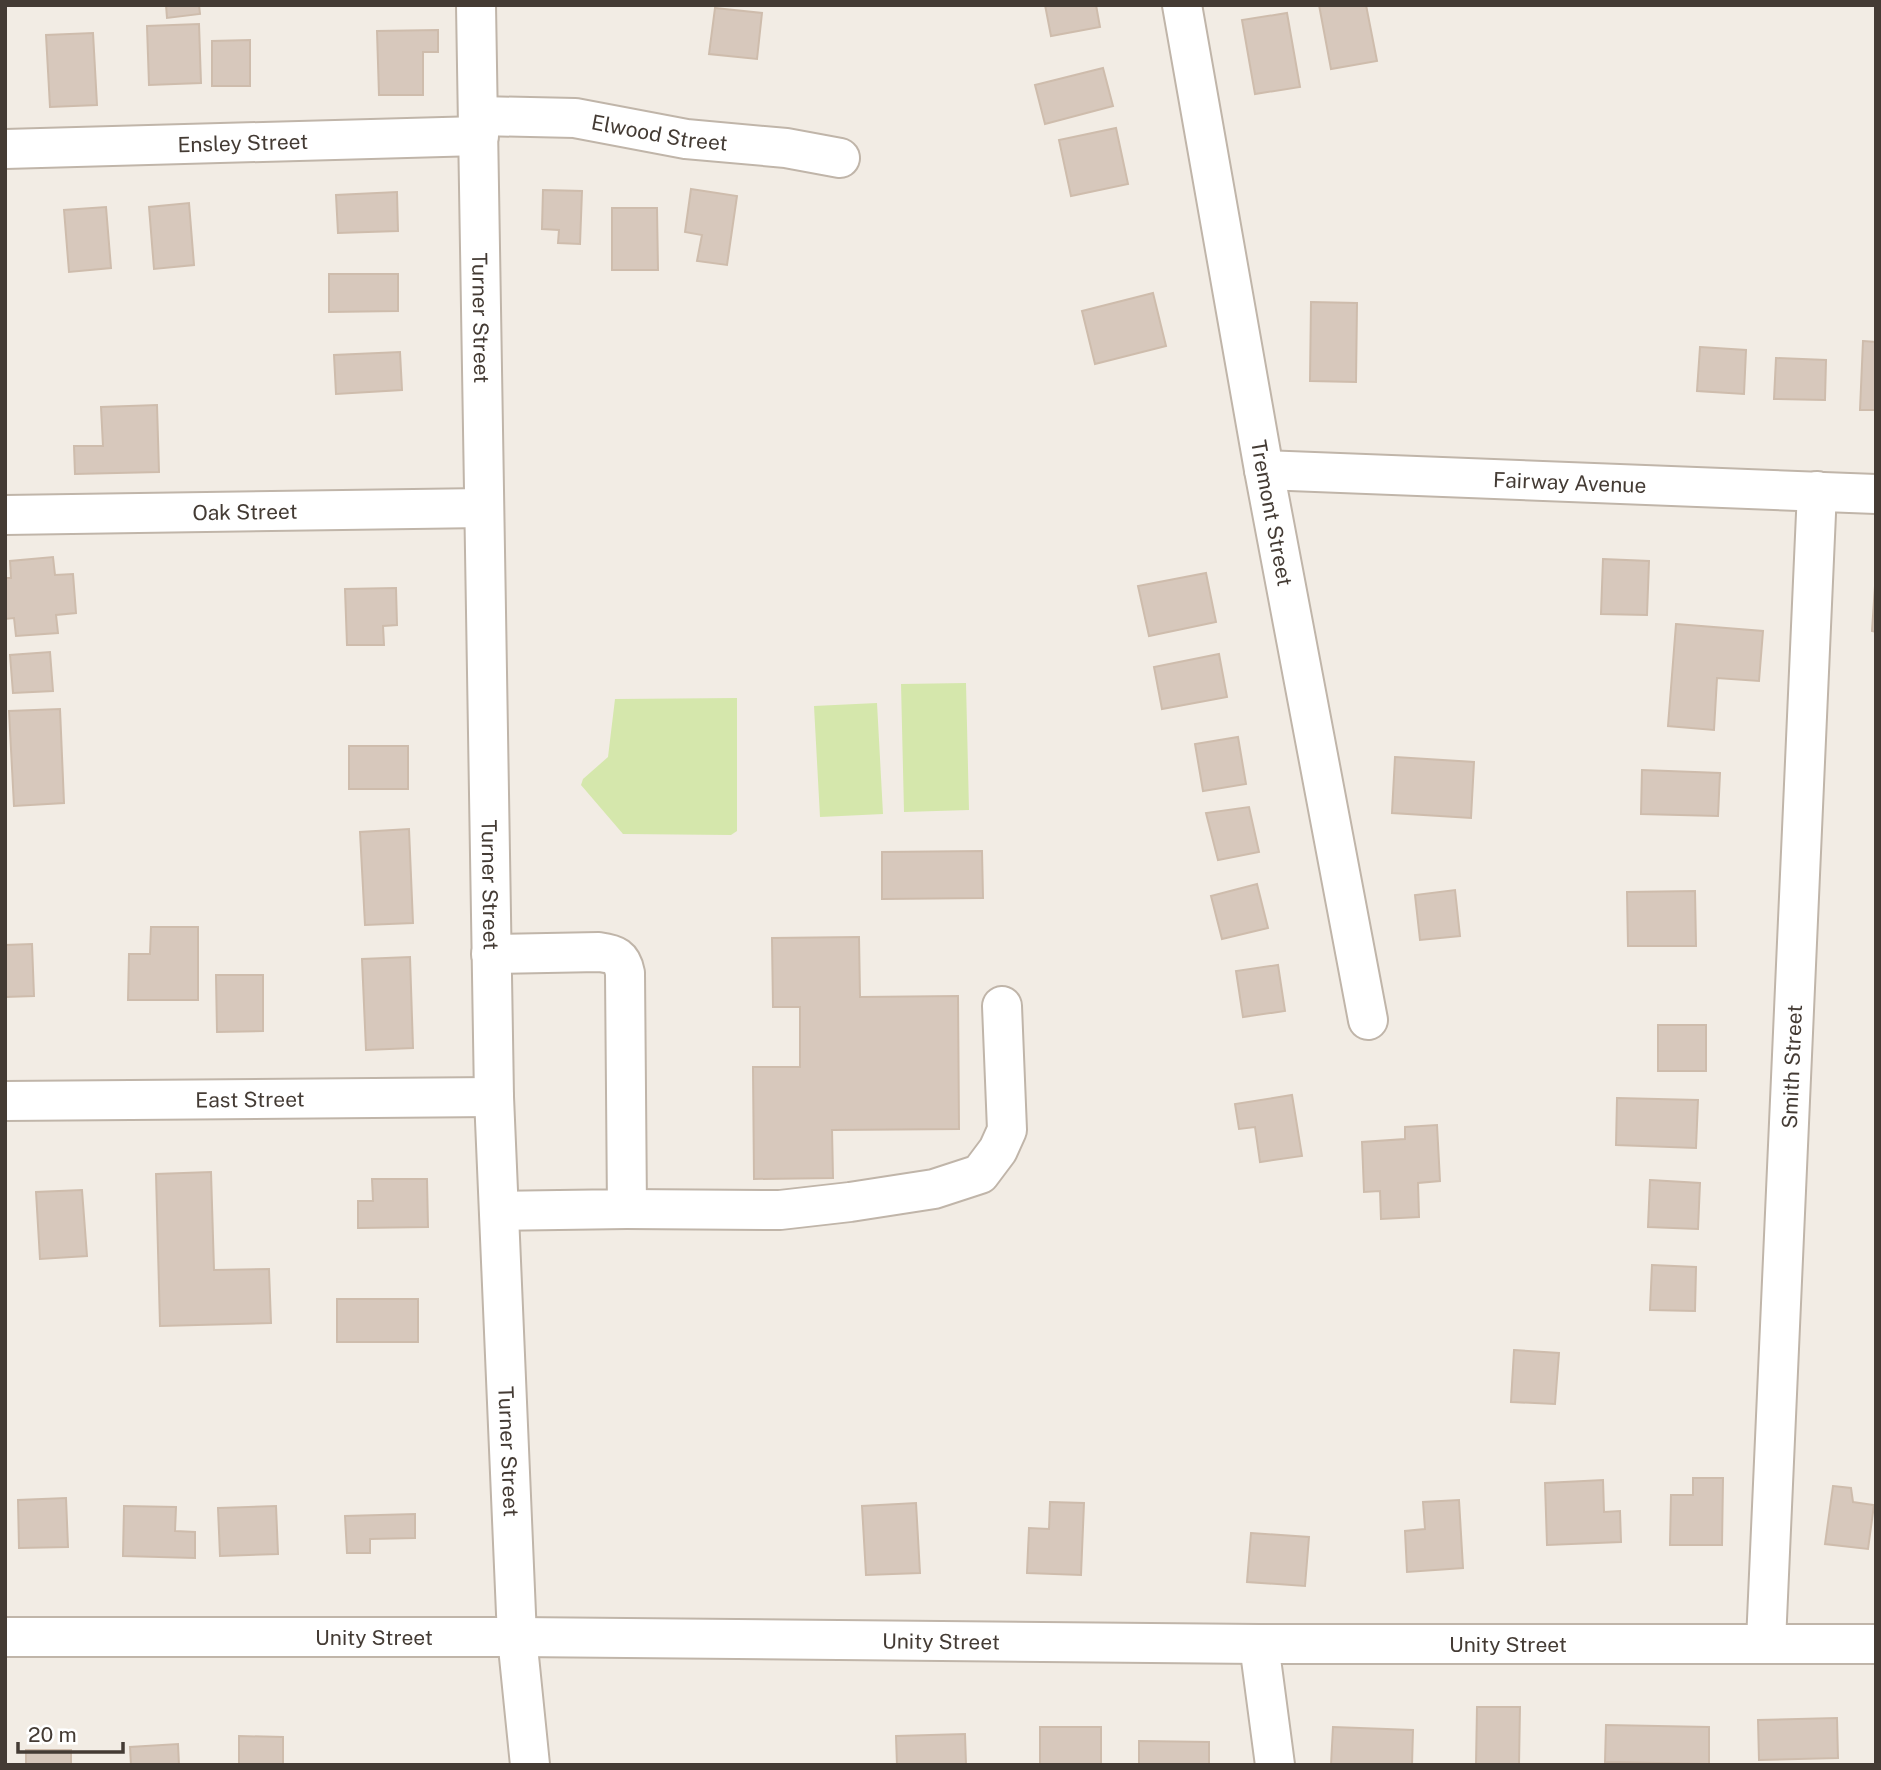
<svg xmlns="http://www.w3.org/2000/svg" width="1881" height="1770" font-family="'Public Sans',sans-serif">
<rect width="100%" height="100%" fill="#f2ece4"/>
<path fill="#d5e7ac" d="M966,683L969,810L904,812L901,684Z
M737,698V831L731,835L623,834L581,785L583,779L608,757L615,699Z
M877,703L883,814L820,817L814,706Z"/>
<path fill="#d7c8bc" stroke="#cebcac" stroke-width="2" d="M166,5H199L200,14L167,18Z
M1045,5H1096L1100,27L1051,36Z
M1319,5H1366L1377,61L1331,69Z
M715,8L762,13L757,59L709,54Z
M1287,13L1300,87L1255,94L1242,20Z
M199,24L201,83L149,85L147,26Z
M438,30V52H423V95H379L377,31Z
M93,33L97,105L50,107L46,35Z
M250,40V86H212V41Z
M1103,68L1113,106L1045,124L1035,85Z
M1116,128L1128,184L1071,196L1059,140Z
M691,189L737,196L727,265L697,261L702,235L685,232Z
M543,190L582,191L580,244L558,243L559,230L542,229Z
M397,192L398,231L338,233L336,195Z
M189,203L194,265L154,269L149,207Z
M106,207L111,268L69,272L64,210Z
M612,208H657L658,270H612Z
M329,274H398V311L329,312Z
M1153,293L1166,346L1095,364L1082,311Z
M1311,302L1357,303L1356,382L1310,381Z
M1863,341L1876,342V410H1860Z
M1700,347L1746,350L1744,394L1697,391Z
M400,352L402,390L336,394L334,355Z
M1776,358L1826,360L1825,400L1774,399Z
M157,405L159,472L75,474L74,446H103L101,407Z
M53,557L55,575L73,574L76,613L56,615L58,633L16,636L14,618L5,619V578H11L10,561Z
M1603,559L1649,561L1647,615L1601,614Z
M1206,573L1216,622L1149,636L1138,586Z
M1875,586H1876V632L1872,631Z
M396,588L397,625L383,626L384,645H347L345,589Z
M1676,624L1763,631L1759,681L1717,678L1714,730L1668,726Z
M50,652L53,691L13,693L10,655Z
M1219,654L1227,697L1162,709L1154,667Z
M60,709L64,803L14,806L9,711Z
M1238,737L1246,784L1203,791L1195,744Z
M349,746H408V789H349Z
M1395,757L1474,762L1471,818L1392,813Z
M1642,770L1720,773L1718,816L1641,814Z
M1249,807L1259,852L1218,860L1206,813Z
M409,829L413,923L365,925L360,832Z
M982,851L983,898L882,899V852Z
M1257,884L1268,928L1222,939L1211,896Z
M1455,890L1460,936L1420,940L1415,895Z
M1695,891L1696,946H1628L1627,892Z
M151,927H198V1000H128L129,954H150Z
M859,937L860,997L958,996L959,1129L832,1130L833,1178L754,1179L753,1067H800V1007H773L772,938Z
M32,944L34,996L5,997V945Z
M410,957L413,1048L366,1050L362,959Z
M1278,965L1285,1011L1243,1017L1236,971Z
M216,975H263V1031L217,1032Z
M1658,1025H1706V1071H1658Z
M1292,1095L1302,1156L1260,1162L1255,1127L1239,1129L1235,1104Z
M1617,1098L1698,1100L1696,1148L1616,1145Z
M1437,1125L1440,1181L1418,1183L1419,1217L1381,1219L1380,1191L1364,1192L1362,1142L1405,1139V1127Z
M211,1172L214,1270L269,1269L271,1323L160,1326L156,1174Z
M372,1179H427L428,1227L358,1228V1201H373Z
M1650,1180L1700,1183L1698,1229L1648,1227Z
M82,1190L87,1256L40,1259L36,1192Z
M1652,1265L1696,1267L1695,1311L1650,1310Z
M337,1299H418V1342H337Z
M1514,1350L1559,1353L1555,1404L1511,1402Z
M1693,1478H1723L1722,1545H1670L1671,1495H1693Z
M1603,1480L1604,1512L1620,1511L1621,1542L1547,1545L1545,1483Z
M1833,1486L1851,1488L1853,1502L1874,1505L1868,1549L1825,1544Z
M66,1498L68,1547L19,1548L18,1500Z
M1459,1500L1463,1568L1407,1572L1405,1531L1425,1529L1423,1502Z
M1050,1502L1084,1503L1081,1575L1027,1573L1029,1528L1049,1529Z
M916,1503L920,1573L866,1575L862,1506Z
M124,1506L176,1507L175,1531L195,1532V1558L123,1556Z
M276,1506L278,1554L220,1556L218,1508Z
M415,1514V1538L370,1539V1553H347L345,1516Z
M1251,1533L1309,1537L1305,1586L1247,1582Z
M1477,1707H1520L1519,1765H1476Z
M1837,1718L1838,1758L1759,1760L1758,1720Z
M1606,1725L1709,1727V1764L1605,1762Z
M1040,1727H1101V1765H1040Z
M1333,1727L1413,1730L1412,1765H1331Z
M965,1734L966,1765H897L896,1736Z
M239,1736L283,1737V1765H239Z
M1139,1741L1209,1742V1765H1139Z
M178,1744L179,1765H131L130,1747Z
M26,1750H71V1765H26Z"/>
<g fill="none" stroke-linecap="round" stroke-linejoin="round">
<g stroke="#c0b5a9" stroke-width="42">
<g id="minor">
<path id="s1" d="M476,5L494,1097L517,1637L530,1765"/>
<path id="s2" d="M1182,5L1264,470L1368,1020"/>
<path id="s3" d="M479,116L575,118L686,139L786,148L840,158"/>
<path id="s4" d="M5,149L479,136"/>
<path id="s5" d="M1264,470L1876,494"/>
<path id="s6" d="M5,515L484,508"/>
<path d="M491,954L599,952C615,954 622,957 625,973L627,1209L499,1211"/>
<path id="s7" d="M5,1101L494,1097"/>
<path d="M627,1209L780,1210L850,1202L934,1189L980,1174L998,1150L1007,1130L1002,1006"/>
<path id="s8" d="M5,1637H517L1259,1644H1876"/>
<path id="s9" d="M1766,1642L1817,491"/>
<path d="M1259,1644L1275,1765"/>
</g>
</g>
<use href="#minor" stroke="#fff" stroke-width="38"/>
</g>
<g text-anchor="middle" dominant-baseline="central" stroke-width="5" stroke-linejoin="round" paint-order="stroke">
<g font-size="21" fill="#443b34" stroke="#fff">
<text stroke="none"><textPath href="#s3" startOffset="182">Elwood Street</textPath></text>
<text stroke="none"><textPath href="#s4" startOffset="238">Ensley Street</textPath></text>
<text stroke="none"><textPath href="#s1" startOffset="313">Turner Street</textPath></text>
<text stroke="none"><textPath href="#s5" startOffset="306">Fairway Avenue</textPath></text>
<text stroke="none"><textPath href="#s6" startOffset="240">Oak Street</textPath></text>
<text stroke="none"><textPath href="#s2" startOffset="516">Tremont Street</textPath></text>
<text stroke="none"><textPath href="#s1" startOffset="880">Turner Street</textPath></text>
<text stroke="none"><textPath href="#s9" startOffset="576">Smith Street</textPath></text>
<text stroke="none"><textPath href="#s7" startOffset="245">East Street</textPath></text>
<text stroke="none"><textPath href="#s1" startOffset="1447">Turner Street</textPath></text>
<text stroke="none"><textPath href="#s8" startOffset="369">Unity Street</textPath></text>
<text stroke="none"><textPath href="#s8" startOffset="936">Unity Street</textPath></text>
<text stroke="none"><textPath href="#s8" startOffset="1503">Unity Street</textPath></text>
</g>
</g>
<rect width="1881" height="1770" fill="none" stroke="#443b34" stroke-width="14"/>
<path d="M18 1742v10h105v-10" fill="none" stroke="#443b34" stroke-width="3.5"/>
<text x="28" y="1742" font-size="21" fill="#443b34" stroke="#ffffff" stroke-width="5" paint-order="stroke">20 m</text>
</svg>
